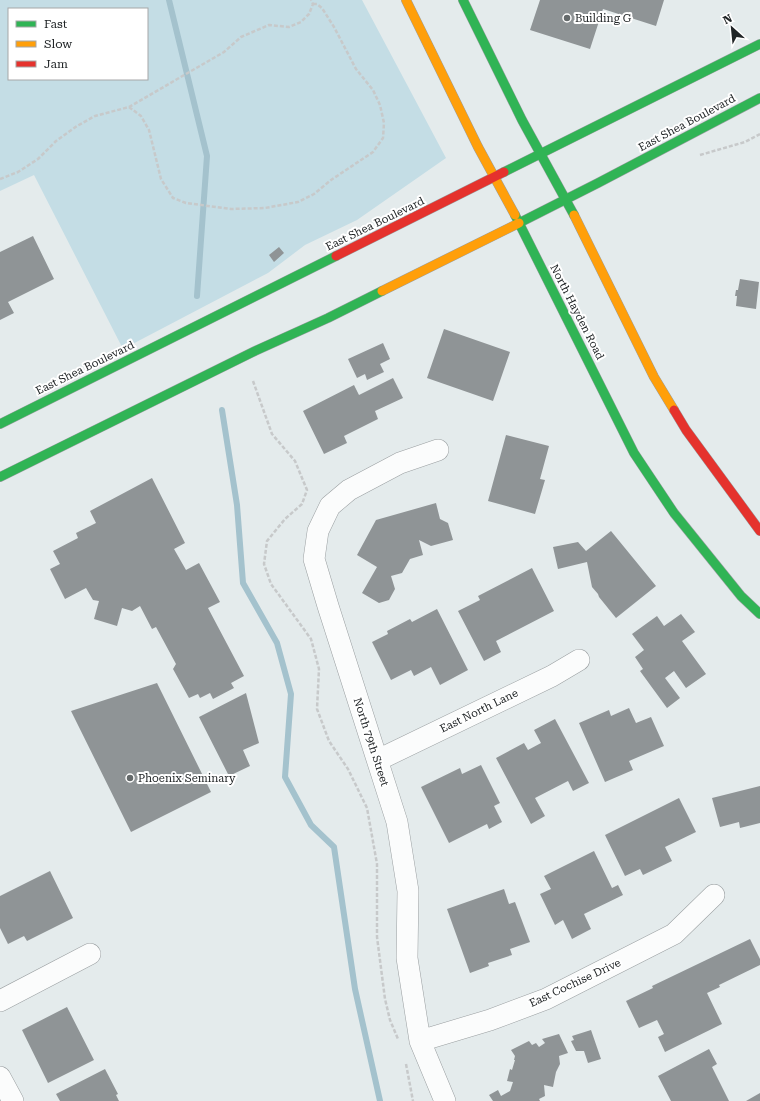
<svg xmlns="http://www.w3.org/2000/svg" width="760" height="1101" font-family="'Roboto Serif',serif">
<rect width="100%" height="100%" fill="#e4ebec"/>
<path fill="#c4dde5" fill-rule="evenodd" d="M0,0H362L446,158L357,220L305,245L268,273L123,349L34,175L0,191ZM9,9H147V79H9Z"/>
<g fill="none" stroke-linecap="round" stroke-linejoin="round">
<path stroke="#a4c2cd" stroke-width="6" d="M169,0L207,156L197,296
M222,410L237,505L243,583L277,643L291,694L285,777L311,825L334,847L355,989L380,1101"/>
</g>
<path fill="#8f9496" d="M540,0H664L656,26L603,9L590,49L530,30Z
M33,236L54,279L8,302L14,313L0,320V252Z
M279,247L284,253L274,262L269,255Z
M740,279L759,282L756,309L736,306L737,296H735L736,290H738Z
M444,329L510,352L493,401L427,378Z
M383,343L390,359L380,364L384,372L367,380L365,374L357,378L348,359Z
M393,378L403,398L375,411L378,419L344,436L347,443L324,454L303,411L354,385L359,395Z
M506,435L549,446L540,479L545,480L535,514L488,501Z
M152,478L185,543L174,549L186,570L199,563L220,602L208,608L244,676L231,683L234,688L213,699L210,693L200,698L198,694L189,698L173,669L176,664L156,627L152,629L140,606L132,611L122,608L117,626L94,619L99,601L93,600L86,588L65,599L50,569L60,564L53,551L78,538L76,533L96,523L90,511Z
M436,503L440,519L448,523L453,540L431,546L419,540L423,555L410,559L402,573L391,576L395,589L389,600L379,603L362,593L377,567L357,555L376,520Z
M611,531L656,586L616,618L599,597L598,594L592,587L587,562L558,569L553,547L578,542L586,551Z
M532,568L554,611L496,641L501,652L484,661L458,611L480,600L478,596Z
M437,609L468,670L440,685L431,667L414,676L411,670L391,680L372,642L388,634L387,631L410,619L412,622Z
M681,614L695,632L682,641L706,674L686,688L674,671L665,678L680,698L667,708L640,671L643,669L635,657L644,650L632,634L657,616L664,626Z
M157,683L211,792L131,832L71,711Z
M246,693L259,743L243,750L250,766L229,776L199,717Z
M629,708L636,723L651,717L664,746L629,761L633,770L605,782L579,723L609,710L611,716Z
M555,719L589,783L573,791L568,781L535,798L545,816L531,824L496,758L524,743L528,750L541,743L534,730Z
M481,765L500,803L494,806L502,822L489,829L487,824L449,843L421,787L460,768L462,774Z
M760,786V823L740,828L739,822L720,827L712,798Z
M679,798L696,832L665,847L672,861L643,875L640,869L625,876L605,835Z
M594,851L612,888L618,885L623,895L584,914L591,929L572,939L563,920L555,925L540,894L551,889L544,876Z
M50,871L73,918L27,941L24,936L8,944L0,928V896Z
M504,889L509,904L515,902L530,942L510,949L512,955L488,963L489,966L470,973L447,909Z
M750,939L760,959V965L719,985L720,987L707,993L722,1024L665,1052L658,1037L664,1034L657,1020L639,1028L626,1001L653,988L652,986Z
M67,1007L94,1060L48,1083L22,1030Z
M591,1030L601,1059L588,1063L584,1051H576L571,1041L574,1040L572,1036Z
M559,1034L568,1053L559,1056L560,1064L556,1072L553,1087L544,1085L545,1096L539,1099L540,1101H493L489,1095L498,1090L501,1096L510,1091L513,1082L507,1081L510,1069L512,1070L515,1060H514L515,1056L511,1050L529,1041L532,1045L536,1043L539,1047L545,1043L542,1039Z
M709,1049L717,1064L712,1067L729,1101H671L658,1076Z
M105,1069L118,1094L116,1095L119,1101H60L56,1094Z
M760,1093V1101H746Z"/>
<g fill="none" stroke-linecap="round" stroke-linejoin="round">
<g stroke="#9a9fa1" stroke-width="22">
<path id="street" d="M438,450L400,463L349,490L330,506L318,531L314,559L328,606L397,822L408,891L407,958L420,1041L445,1101
M378,760L552,676L579,660
M0,1001L90,954
M420,1041L490,1020L546,999L674,934L714,895
M0,1077L13,1101"/>
</g>
<g stroke="#9a9fa1" stroke-width="10">
<path id="fast" d="M463,0L522,120L574,215
M504,172L760,44
M515,215L634,453L674,513L741,596L760,614
M519,223L598,183L760,98
M0,424L336,256
M0,477L255,351L328,318L382,291"/>
</g>
<g stroke="#9a9fa1" stroke-width="10">
<path id="slow" d="M406,0L478,147L515,215
M574,215L654,377L674,410
M382,291L519,223"/>
</g>
<g stroke="#9a9fa1" stroke-width="10">
<path id="jam" d="M336,256L504,172
M674,410L686,430L760,531"/>
</g>
<path stroke="#c7c9ca" stroke-width="2.5" stroke-dasharray="4 2" stroke-linecap="butt" d="M129,107L141,116L149,130L161,179L173,198L186,203L231,209L265,208L298,202L314,194L331,180L373,152L383,138L384,123L380,105L373,90L356,69L334,27L322,8L317,4H313
M700,155L745,142L760,134
M0,179L18,172L38,159L56,141L77,126L95,116L129,107L224,52L241,37L269,25L289,27L301,22L309,14L313,4L311,0
M253,381L272,434L295,461L307,490L302,504L285,519L267,541L264,564L271,584L311,639L319,669L317,709L329,741L348,769L367,808L377,864V937L385,999L390,1020L398,1039
M406,1064L413,1101"/>
<use href="#street" stroke="#fbfcfc" stroke-width="21"/>
<use href="#fast" stroke="#30b455" stroke-width="9"/>
<use href="#slow" stroke="#ff9f0a" stroke-width="9"/>
<use href="#jam" stroke="#e5322d" stroke-width="9"/>
</g>
<g fill="#656a6b" stroke="#fff" stroke-width="1.5">
<circle cx="567" cy="18" r="4"/>
<circle cx="130" cy="778" r="4"/>
</g>
<g text-anchor="middle" dominant-baseline="central" stroke-width="4" stroke-linejoin="round" paint-order="stroke">
<g font-size="11" fill="#202426" stroke="#fff" text-anchor="start">
<text x="575" y="18">Building G</text>
<text x="138" y="778">Phoenix Seminary</text>
</g>
<g font-size="11" fill="#202426" stroke="#fff">
<text transform="translate(687 123) rotate(-28)">East Shea Boulevard</text>
<text transform="translate(375 224) rotate(-26)">East Shea Boulevard</text>
<text transform="translate(577 312) rotate(63)">North Hayden Road</text>
<text transform="translate(85 368) rotate(-26)">East Shea Boulevard</text>
<text transform="translate(479 711) rotate(-26)">East North Lane</text>
<text transform="translate(371 742) rotate(72)">North 79th Street</text>
<text transform="translate(575 983) rotate(-25)">East Cochise Drive</text>
</g>
</g>
<rect x="8" y="8" width="140" height="72" fill="#ffffff" stroke="#a6a7a8"/>
<rect x="16" y="21" width="20" height="6" fill="#30b455" stroke="#a6a7a8"/>
<text x="44" y="28" font-size="12" fill="#202426">Fast</text>
<rect x="16" y="41" width="20" height="6" fill="#ff9f0a" stroke="#a6a7a8"/>
<text x="44" y="48" font-size="12" fill="#202426">Slow</text>
<rect x="16" y="61" width="20" height="6" fill="#e5322d" stroke="#a6a7a8"/>
<text x="44" y="68" font-size="12" fill="#202426">Jam</text>
<g transform="translate(732 28) rotate(333)" stroke="#ffffff" stroke-width="3" paint-order="stroke">
<path d="M0-3L7 15L0 10L-7 15Z" fill="#202426"/>
<text y="-6" font-size="11" font-weight="bold" text-anchor="middle" fill="#202426">N</text>
</g>
</svg>
